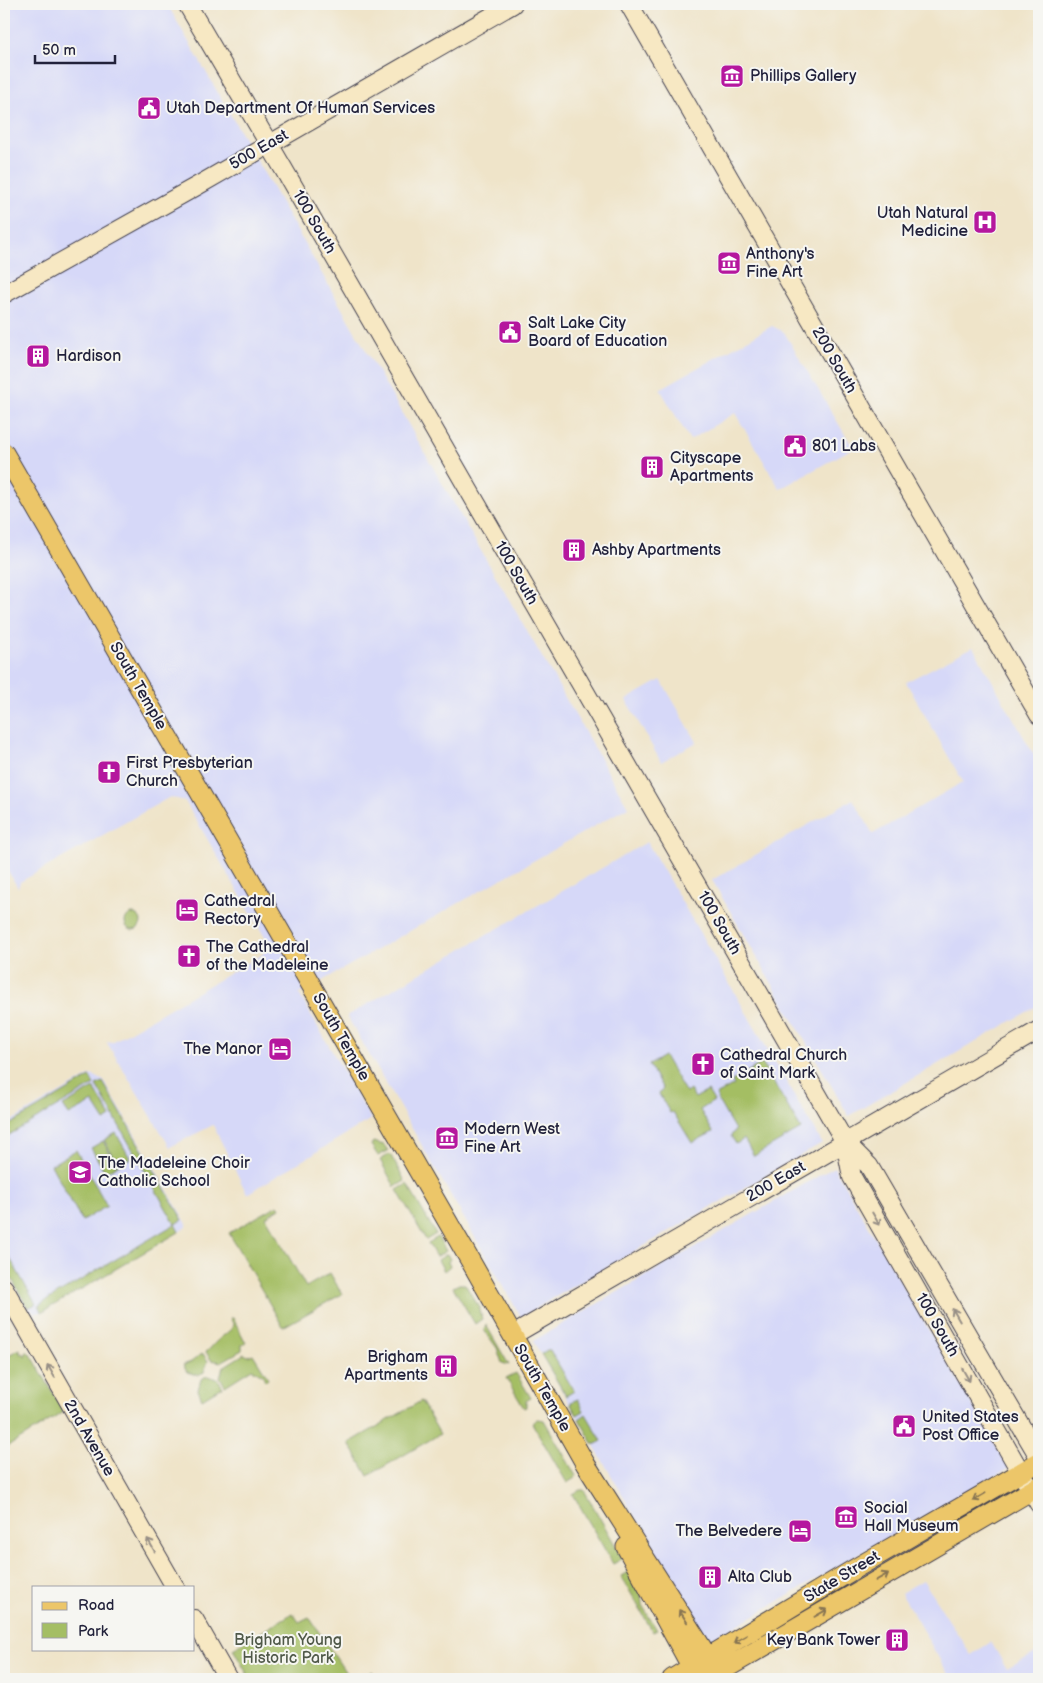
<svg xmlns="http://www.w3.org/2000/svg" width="1043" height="1683" font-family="'Balsamiq Sans',sans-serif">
<rect width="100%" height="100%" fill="#f6f6f2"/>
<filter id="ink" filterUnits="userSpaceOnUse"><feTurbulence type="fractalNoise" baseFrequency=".02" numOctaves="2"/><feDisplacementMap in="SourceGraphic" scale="10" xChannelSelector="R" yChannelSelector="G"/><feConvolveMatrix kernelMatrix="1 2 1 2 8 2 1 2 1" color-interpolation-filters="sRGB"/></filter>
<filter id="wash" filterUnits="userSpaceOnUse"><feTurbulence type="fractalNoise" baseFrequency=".0096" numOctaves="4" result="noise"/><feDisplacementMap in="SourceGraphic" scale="20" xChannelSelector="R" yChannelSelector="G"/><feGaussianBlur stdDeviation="1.12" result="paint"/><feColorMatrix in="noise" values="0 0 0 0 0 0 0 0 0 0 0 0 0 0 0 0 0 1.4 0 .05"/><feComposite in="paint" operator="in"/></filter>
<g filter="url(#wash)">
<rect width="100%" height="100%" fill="#efe4c9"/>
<path fill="#d6d8f8" d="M4,4H167L628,807L299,994L371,1119L247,1194L213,1125L170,1147L106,1041L112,1042L263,954L266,939L185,801L170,797L20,882L18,888L4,864Z
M772,326L784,332L853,448L780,489L735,413L690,440L660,389Z
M973,647L1039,764V1005L849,1116L712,880L853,799L873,834L963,782L906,682Z
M661,680L697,742L661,762L626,700Z
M647,842L822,1143L521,1317L347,1016Z
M93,1075L104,1081L187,1224V1227L42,1312L35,1313L27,1307L4,1266V1125L89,1076Z
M834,1167L1009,1468L708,1642L533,1341Z
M923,1580L971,1655L991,1642L1007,1669L1039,1651V1679H951L901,1593Z"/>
<path fill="#a4be64" stroke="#637050" d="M125 922a8 8 0 1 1 16 0a8 8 0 1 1-16 0Z
M664,1056L686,1093L690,1090L695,1098L708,1091L714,1101L700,1110L713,1132L692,1143L673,1112L670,1113L659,1094L663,1089L649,1065Z
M762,1063L801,1129L754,1156L744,1139L736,1144L731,1136L735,1130L717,1099L718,1098L716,1095L734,1085L732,1081Z
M90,1077L94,1085L4,1138V1128Z
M103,1082L183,1220L175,1224L179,1232L42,1312L39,1305L175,1224L96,1085Z
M94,1088L111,1117L105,1121L93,1102L69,1115L63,1106Z
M116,1133L130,1158L118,1165L104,1140Z
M103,1141L117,1166L105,1172L91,1148Z
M373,1142L384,1145L388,1151L378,1156L371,1145Z
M76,1150L107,1206L82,1221L51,1165Z
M390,1154L405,1181L395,1187L380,1160Z
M407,1184L436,1234L426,1240L397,1190Z
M278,1205L280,1208L266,1217L306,1287L330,1273L342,1294L283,1327L229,1233Z
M438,1237L446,1251L436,1257L428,1243Z
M4,1248L36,1304L28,1308L4,1265Z
M447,1254L450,1259L448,1262L450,1266L444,1271L438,1260Z
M459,1284H465L480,1309L482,1319L475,1324L453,1287Z
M230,1318H233L246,1343L242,1345V1350L221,1362L211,1360L206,1352C211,1349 212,1345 217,1341C223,1335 230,1332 234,1325Z
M486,1325L509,1365L502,1363L497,1348L484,1330Z
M20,1349V1354L23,1353L25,1356L27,1351L32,1356L64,1412L4,1449V1357Z
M547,1350H550L574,1391L566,1396L541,1354Z
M201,1354H203L208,1361L204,1372L198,1375L187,1372L183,1365L191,1362Z
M244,1354L248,1356L253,1354L268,1378L265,1381L263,1375L252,1369L225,1386L220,1377L223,1367Z
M516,1373L531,1398L526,1401V1407L524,1408L506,1378Z
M207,1376L218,1379L223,1388H220L202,1399L198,1390L201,1379Z
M578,1399L584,1411L577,1415L571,1405V1402Z
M421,1401L440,1434L368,1476L349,1443Z
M586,1414L602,1441L594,1445L579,1419Z
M537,1419L544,1420L576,1476L575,1478L567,1483L532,1423Z
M580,1490H584L622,1557V1559L613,1564L573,1494Z
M631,1570L641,1590L642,1605L657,1630L653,1632L621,1576Z
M293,1613L299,1622L309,1617L350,1679H250L233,1649Z
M372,1671L379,1679H355Z"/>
</g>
<g filter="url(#ink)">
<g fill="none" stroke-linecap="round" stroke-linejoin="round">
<g stroke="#413f50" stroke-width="20">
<path id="secondary" d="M187,4L283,168L845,1142L869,1166L1039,1457
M629,4L1039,715
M4,294L197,186L513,4
M845,1142L852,1177L1039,1504
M4,1288L175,1587
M513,1335L1039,1030
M194,1619L228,1679"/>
</g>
<g stroke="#413f50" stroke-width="21">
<path id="primary" d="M4,453L471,1262L586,1465L718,1673
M626,1547L698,1679
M672,1679L856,1568L1039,1462
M708,1679L1039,1486"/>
</g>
<use href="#secondary" stroke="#f7e8c3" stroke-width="18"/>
<use href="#primary" stroke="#ecc669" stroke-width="19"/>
</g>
<defs><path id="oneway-shaft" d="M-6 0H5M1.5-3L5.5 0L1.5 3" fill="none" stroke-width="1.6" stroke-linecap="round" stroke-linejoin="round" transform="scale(1.25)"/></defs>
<g stroke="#978f86">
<use href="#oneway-shaft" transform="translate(876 1219) rotate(60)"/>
<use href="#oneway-shaft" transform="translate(956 1315) rotate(-120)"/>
<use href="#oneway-shaft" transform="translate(51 1371) rotate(-120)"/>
<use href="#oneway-shaft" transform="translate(966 1375) rotate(60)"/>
<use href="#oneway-shaft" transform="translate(151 1545) rotate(-120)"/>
</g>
<g stroke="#877452">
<use href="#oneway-shaft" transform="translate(979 1497) rotate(150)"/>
<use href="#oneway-shaft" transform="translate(882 1577) rotate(-30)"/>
<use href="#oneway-shaft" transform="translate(821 1613) rotate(-30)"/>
<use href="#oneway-shaft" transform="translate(683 1616) rotate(-123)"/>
<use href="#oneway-shaft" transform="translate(740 1639) rotate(150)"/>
</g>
</g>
<defs>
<g id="museum-square" transform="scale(1.25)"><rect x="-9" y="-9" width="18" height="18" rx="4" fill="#b5179e" stroke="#f6f6f2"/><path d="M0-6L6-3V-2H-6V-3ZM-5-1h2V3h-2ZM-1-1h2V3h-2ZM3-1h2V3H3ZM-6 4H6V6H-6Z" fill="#fff"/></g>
<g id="civic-square" transform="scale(1.25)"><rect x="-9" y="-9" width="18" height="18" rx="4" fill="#b5179e" stroke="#f6f6f2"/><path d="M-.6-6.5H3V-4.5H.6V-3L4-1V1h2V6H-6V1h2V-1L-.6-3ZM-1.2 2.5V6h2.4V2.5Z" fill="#fff"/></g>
<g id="hospital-square" transform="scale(1.25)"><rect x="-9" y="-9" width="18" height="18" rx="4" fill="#b5179e" stroke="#f6f6f2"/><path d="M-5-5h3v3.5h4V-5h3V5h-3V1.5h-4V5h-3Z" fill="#fff"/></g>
<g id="building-square" transform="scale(1.25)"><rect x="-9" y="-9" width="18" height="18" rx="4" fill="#b5179e" stroke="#f6f6f2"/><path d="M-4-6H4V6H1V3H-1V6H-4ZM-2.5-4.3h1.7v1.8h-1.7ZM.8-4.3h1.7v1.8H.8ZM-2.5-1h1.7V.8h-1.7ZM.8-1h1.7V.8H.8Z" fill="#fff"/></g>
<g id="church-square" transform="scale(1.25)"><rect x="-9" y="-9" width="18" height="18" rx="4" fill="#b5179e" stroke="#f6f6f2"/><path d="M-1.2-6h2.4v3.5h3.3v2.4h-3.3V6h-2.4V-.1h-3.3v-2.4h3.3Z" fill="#fff"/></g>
<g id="hotel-square" transform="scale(1.25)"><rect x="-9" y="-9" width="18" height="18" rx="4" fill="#b5179e" stroke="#f6f6f2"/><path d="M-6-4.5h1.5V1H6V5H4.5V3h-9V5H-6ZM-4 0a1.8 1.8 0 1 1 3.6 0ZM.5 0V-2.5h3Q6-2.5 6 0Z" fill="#fff"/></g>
<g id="school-square" transform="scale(1.25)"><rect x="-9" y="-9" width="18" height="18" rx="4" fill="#b5179e" stroke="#f6f6f2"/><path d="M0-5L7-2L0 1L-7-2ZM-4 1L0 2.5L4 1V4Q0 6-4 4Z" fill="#fff"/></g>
</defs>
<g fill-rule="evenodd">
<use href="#museum-square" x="732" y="76"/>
<use href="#civic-square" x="149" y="108"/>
<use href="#hospital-square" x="985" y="222"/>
<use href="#museum-square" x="729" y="263"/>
<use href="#civic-square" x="510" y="332"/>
<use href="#building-square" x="38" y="356"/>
<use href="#civic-square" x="795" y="446"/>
<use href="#building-square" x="652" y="467"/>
<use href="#building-square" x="574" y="550"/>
<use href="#church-square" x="109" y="772"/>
<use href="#hotel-square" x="187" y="910"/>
<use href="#church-square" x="189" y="956"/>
<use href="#hotel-square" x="280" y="1049"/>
<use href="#church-square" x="703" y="1064"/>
<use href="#museum-square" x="447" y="1138"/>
<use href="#school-square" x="80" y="1172"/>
<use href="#building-square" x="446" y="1366"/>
<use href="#civic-square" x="904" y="1426"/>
<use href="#museum-square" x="846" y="1517"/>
<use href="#hotel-square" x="800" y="1531"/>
<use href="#building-square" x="710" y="1577"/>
<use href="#building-square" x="897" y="1640"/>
</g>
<g text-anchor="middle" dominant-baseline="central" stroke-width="4" stroke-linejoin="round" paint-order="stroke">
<g font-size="16" fill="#22223b" stroke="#f6f6f2" text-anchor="start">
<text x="750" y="76">Phillips Gallery</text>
<text x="166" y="108">Utah Department Of Human Services</text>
<text x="968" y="213" text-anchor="end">Utah Natural<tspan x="968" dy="18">Medicine</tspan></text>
<text x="746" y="254">Anthony's<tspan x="746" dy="18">Fine Art</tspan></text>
<text x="528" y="323">Salt Lake City<tspan x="528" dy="18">Board of Education</tspan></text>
<text x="56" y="356">Hardison</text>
<text x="812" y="446">801 Labs</text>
<text x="670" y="458">Cityscape<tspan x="670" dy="18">Apartments</tspan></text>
<text x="592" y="550">Ashby Apartments</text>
<text x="126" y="763">First Presbyterian<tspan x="126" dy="18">Church</tspan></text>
<text x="204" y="901">Cathedral<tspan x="204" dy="18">Rectory</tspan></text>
<text x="206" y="947">The Cathedral<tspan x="206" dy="18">of the Madeleine</tspan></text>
<text x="262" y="1049" text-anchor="end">The Manor</text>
<text x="720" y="1055">Cathedral Church<tspan x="720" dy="18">of Saint Mark</tspan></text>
<text x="464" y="1129">Modern West<tspan x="464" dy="18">Fine Art</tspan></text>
<text x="98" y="1163">The Madeleine Choir<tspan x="98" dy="18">Catholic School</tspan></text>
<text x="428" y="1357" text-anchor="end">Brigham<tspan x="428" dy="18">Apartments</tspan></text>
<text x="922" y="1417">United States<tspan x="922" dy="18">Post Office</tspan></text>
<text x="864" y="1508">Social<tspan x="864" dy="18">Hall Museum</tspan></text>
<text x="782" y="1531" text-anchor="end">The Belvedere</text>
<text x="728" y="1577">Alta Club</text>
<text x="880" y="1640" text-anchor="end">Key Bank Tower</text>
</g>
<g font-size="16" fill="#22223b" stroke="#f6f6f2">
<text transform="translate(259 150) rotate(-30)">500 East</text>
<text transform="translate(314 222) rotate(60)">100 South</text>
<text transform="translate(834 360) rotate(60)">200 South</text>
<text transform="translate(516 573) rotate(60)">100 South</text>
<text transform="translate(138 686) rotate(60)">South Temple</text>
<text transform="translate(719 923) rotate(60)">100 South</text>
<text transform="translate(341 1037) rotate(60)">South Temple</text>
<text transform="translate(776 1182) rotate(-30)">200 East</text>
<text transform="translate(937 1325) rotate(60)">100 South</text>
<text transform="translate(542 1388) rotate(60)">South Temple</text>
<text transform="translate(89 1438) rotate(60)">2nd Avenue</text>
<text transform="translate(842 1577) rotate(-31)">State Street</text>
</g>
<g font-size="16" fill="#505949" stroke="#f6f6f2">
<text x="288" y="1640">Brigham Young<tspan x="288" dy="18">Historic Park</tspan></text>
</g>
</g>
<rect width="1043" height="1683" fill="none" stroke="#f6f6f2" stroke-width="20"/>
<rect x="32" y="1586" width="162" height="65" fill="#f6f6f2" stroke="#a1a1a9"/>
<rect x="42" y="1602" width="25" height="8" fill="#ecc669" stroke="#a1a1a9"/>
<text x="78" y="1610" font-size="15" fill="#22223b">Road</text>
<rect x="42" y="1623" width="25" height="15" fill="#a4be64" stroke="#a1a1a9"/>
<text x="78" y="1636" font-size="15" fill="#22223b">Park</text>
<path d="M35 55v8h80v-8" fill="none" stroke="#22223b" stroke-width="2.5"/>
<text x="42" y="55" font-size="15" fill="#22223b" stroke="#f6f6f2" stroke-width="4" paint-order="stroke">50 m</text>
</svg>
